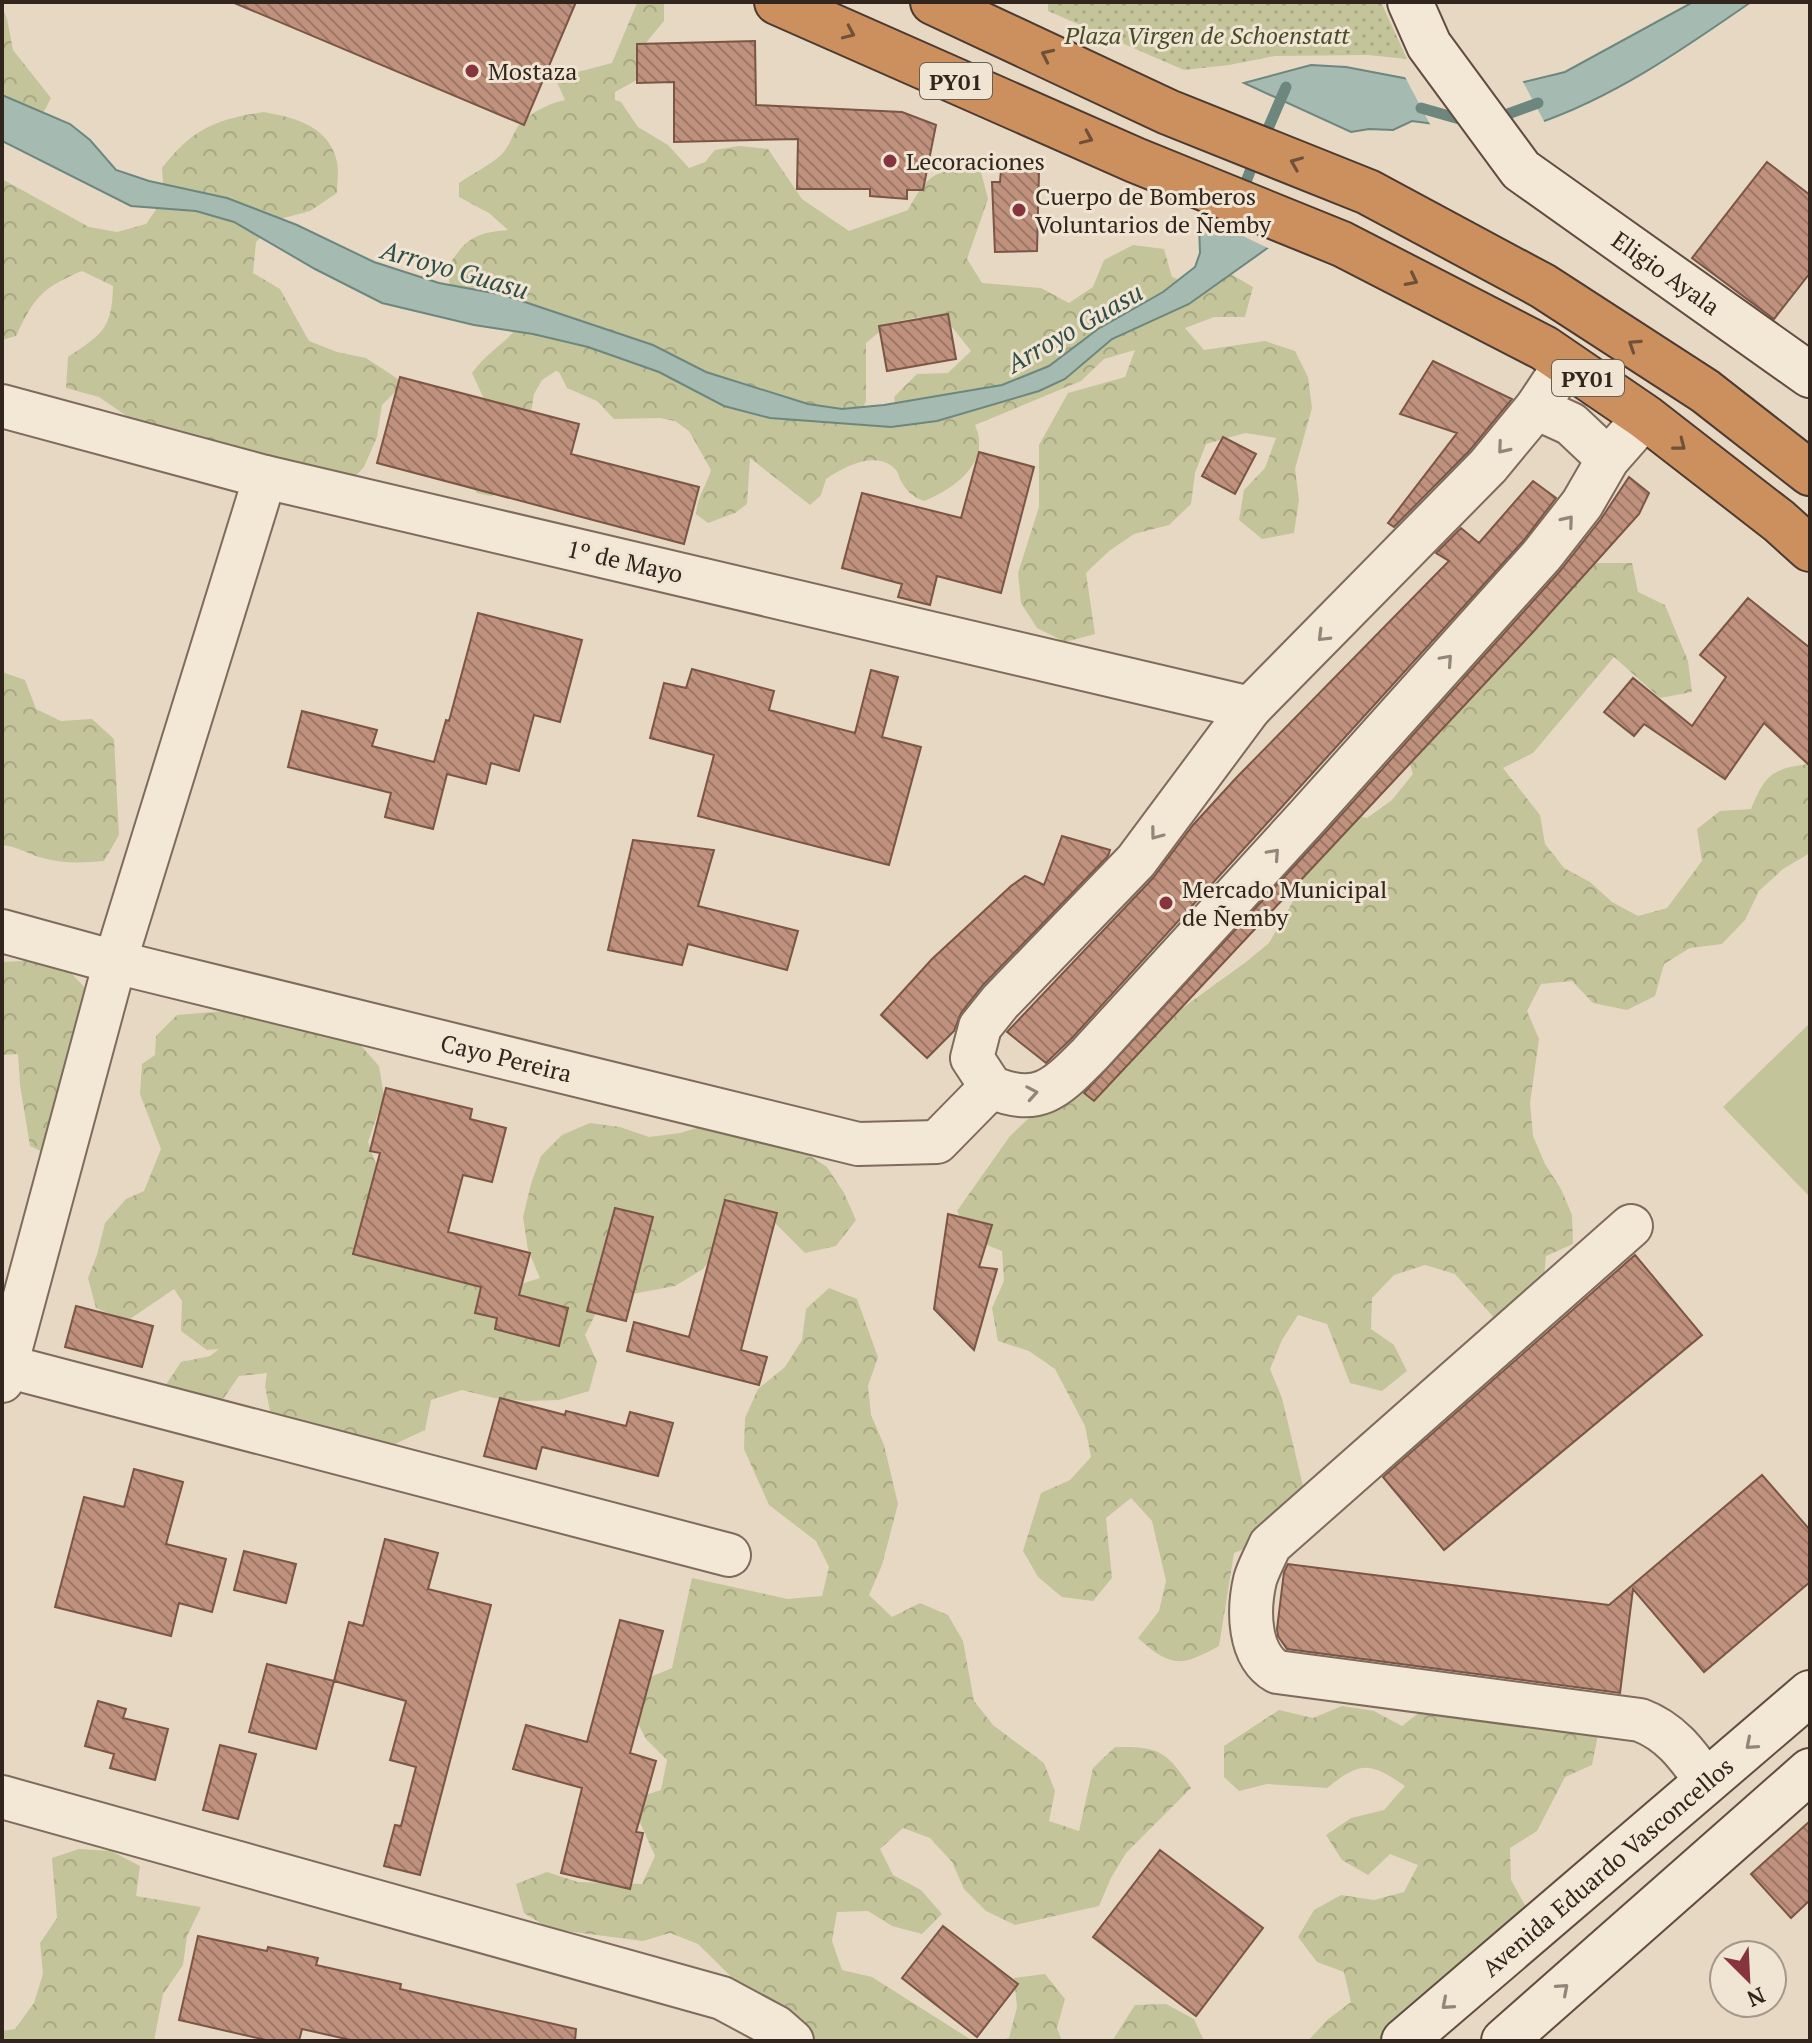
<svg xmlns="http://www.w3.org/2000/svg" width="1812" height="2043" font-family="'PT Serif',serif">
<defs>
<pattern id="forest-crowns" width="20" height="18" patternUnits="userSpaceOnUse" patternTransform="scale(2)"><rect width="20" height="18" fill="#c3c499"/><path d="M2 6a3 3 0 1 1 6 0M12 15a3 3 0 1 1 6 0" fill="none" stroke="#a8a883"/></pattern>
<pattern id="park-dots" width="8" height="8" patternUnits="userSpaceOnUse" patternTransform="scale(2)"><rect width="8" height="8" fill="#c3c499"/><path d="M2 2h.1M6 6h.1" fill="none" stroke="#a8a883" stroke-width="1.8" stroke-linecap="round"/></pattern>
<pattern id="building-back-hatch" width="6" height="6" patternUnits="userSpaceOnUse" patternTransform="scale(2)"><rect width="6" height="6" fill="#c0927e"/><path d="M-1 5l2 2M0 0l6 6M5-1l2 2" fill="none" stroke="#9d7767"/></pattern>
</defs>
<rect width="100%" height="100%" fill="#e7d8c3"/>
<path fill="url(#forest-crowns)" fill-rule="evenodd" d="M664,2V21L644,45L642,77L615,92V100L621,102L638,127L668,145L689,168L705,162L715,150L739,146L768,149L802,199L849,231L908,210C928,172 938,167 981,172L988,199L967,259L982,283L1041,288L1069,303L1093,287L1104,260L1133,245L1164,249L1172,277L1199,287L1227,272L1253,287L1245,317H1214L1185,328L1204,350L1265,341L1295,351L1308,377L1312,408L1295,469L1299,500L1294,533L1262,539L1239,520L1244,490L1265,468L1276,438L1245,433L1206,444L1195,473L1191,504L1169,525L1134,534L1109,551L1086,573L1095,634L1065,642L1037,628L1021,603L1018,573L1039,507V445L1068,393L1125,377L1135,350L1104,359L1081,381L975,425C992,461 955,489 924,501C913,497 907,492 901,481C899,478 899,473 896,470C877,449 844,467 826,479L821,495L810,505L750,458L747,504L735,513L708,523L696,514C697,497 706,487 711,470L689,431L675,421L660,418L614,419L597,401L567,388L559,372L556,371L542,380L534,394L519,487L491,496L477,493L468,480L501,405L484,399L472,373C485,354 503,345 517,328L452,298L447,268C466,239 473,233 508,230L489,213L459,197V183C473,173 489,166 501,155C509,147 511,138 517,128C526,115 549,103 565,100L555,78L612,63L637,3ZM920,317L952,327L971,351L948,373L917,374L894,397L897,418L857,422L866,401V343L890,323Z
M2,7L7,19L13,50L51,98L36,127L2,120Z
M264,112C296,118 329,126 337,162C339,171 337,184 337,193L310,211L280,219L256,242L253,273L280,289L309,341L337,352L366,358L404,383L382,405L377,437L364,467L342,490L150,432L99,397L66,388L68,357C103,334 112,328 113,286L82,271C42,288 35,296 16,336L2,340V179L89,227L117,232L146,224L164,198L162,168C192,129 216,119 264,112Z
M1572,563H1632L1638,592L1665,605L1688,661L1692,692L1660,698L1614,657L1533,753L1503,768L1540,815L1545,844L1564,868L1590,882L1612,902L1638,916L1667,908L1702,861L1697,829L1720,811L1751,809C1765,775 1772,768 1810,764V853L1783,869L1759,891L1745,920L1722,944L1690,948L1664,964L1655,996L1627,1010L1593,1003L1572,981L1541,984L1527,1011L1539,1039L1530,1103L1533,1136L1545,1164L1561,1189L1572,1215L1573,1244L1546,1256L1543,1287L1498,1322L1455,1274L1425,1265L1394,1275L1372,1298L1371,1329L1394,1345L1407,1371L1382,1391L1350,1383L1327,1324L1298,1315L1282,1340L1270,1369L1282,1398L1303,1486L1292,1530L1234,1553L1219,1646C1181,1667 1171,1668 1138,1638L1159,1611L1166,1581L1152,1521L1131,1498L1106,1518L1112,1578L1093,1601L1062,1597L1038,1577L1023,1551L1041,1493L1070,1480L1091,1457L1085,1426L1055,1369L1029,1351L998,1341L992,1308L1004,1281L1002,1251L972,1239L957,1211L1010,1136L1108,1043L1135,1054L1152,1030L1246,962L1269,943L1299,891L1288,862L1337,811L1367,818L1392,800L1413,774L1404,746L1408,716L1429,694L1461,685L1466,655L1518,581Z
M2,672L25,680L36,709L61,721L92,719L114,739L119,835L104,861C82,863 61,864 39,857C26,853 16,846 2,845Z
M42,960L70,972L92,995L60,1160L30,1146L20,1085L18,1054L2,1055V962Z
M237,1010L355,1039L379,1066L384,1096L368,1142L379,1173L512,1287L540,1278L528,1250L523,1217L531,1184L541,1156L562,1135L590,1123L620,1127L649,1137L680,1133L710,1124L800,1149L827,1167L844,1193L856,1220L836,1246L805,1253L761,1209L729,1214L721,1245L703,1269L675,1286L632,1294L599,1307L585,1335L597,1362L589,1391L559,1400L526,1401L494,1398L462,1390L431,1400L425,1430L395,1444L364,1441L272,1421L265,1386L267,1373L239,1376L221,1402L165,1386L181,1362L210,1356L219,1349L207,1350L181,1331L182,1301L174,1289L127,1321L96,1308L88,1278L97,1255L105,1223L126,1199L144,1191L161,1149L140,1094L142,1064L155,1055L156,1036L177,1015Z
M829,1288L857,1299L878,1357L868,1386L871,1415L884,1445L898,1504L882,1565L869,1595L892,1617L920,1603L948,1615L963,1641L974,1701L993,1725L1044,1763L1055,1791L1049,1821L1079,1831L1093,1768L1115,1747C1159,1746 1167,1751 1191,1788L1126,1853L1111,1878L1099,1906L1015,1925L986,1911L964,1889L952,1862L930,1838L903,1828L880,1849L893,1875L921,1890L942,1914L922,1934L892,1926L868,1911L837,1912L832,1941L842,1970L872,1977L973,2041H815L763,2008L698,1944L670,1933L643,1941L550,1929L524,1913L516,1884L547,1872L578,1882L642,1884L655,1856L630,1800L661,1790L667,1760L646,1739L632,1712L641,1681L672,1668L692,1578L788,1599L822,1596L829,1567L816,1541L769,1505L744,1449L745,1418L758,1389L785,1367L802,1340L806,1309Z
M1452,1687L1598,1735L1592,1765L1565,1777L1537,1831L1510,1848L1511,1880L1526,1907L1383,2041H1308L1327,2020L1351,2002L1344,1972L1317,1962L1298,1937L1314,1910L1341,1895L1374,1900L1404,1892L1418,1865L1390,1854L1368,1875L1342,1860L1326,1835L1351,1818L1384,1810L1405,1786C1369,1762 1361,1761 1327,1788L1267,1784L1239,1791L1224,1777V1746L1279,1710L1313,1718L1342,1706L1374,1711L1402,1726Z
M79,1849L111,1851L140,1866L136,1896L201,1907L187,1936L183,1965L163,1994L154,2041H2V2031L15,2029L34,2003L43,1974L40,1943L57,1918L52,1858Z
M1045,1974L1065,1999L1057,2028L1062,2041H995L1009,2038L1017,2007L1014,1978Z
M1166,2004L1194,2019L1204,2041H1112L1135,2005Z"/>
<path fill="url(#park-dots)" d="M1048,2H1381L1407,59L1368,55L1275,56L1229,65L1184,70L1048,11Z"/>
<path fill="#c3c499" d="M1810,1023V1197L1723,1107Z"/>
<path fill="#a5bbb2" stroke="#6d877e" stroke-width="2" d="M1693,2H1751C1683,49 1615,97 1536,124L1512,85L1565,72Z
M1311,65L1346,67L1419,81L1442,125L1412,121L1393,130L1369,129L1351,132L1244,83Z
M2,95L70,124L90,140L116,170L149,181L227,198L297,225L374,262L439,283L504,295L653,345L706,372L808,404L842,409L884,405L1002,385L1049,366L1098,329L1163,292L1195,267L1200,253L1199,222L1202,205L1276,242L1189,304L1112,339L1065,379L1039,391L937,421L891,427L770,418L724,406L659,372L588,347L533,334L474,325L382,303L315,269L234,222L196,211L131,206L2,141Z"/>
<path fill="#e7d8c3" d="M1404,75L1422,78L1446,124L1445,128H1432Z
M1521,78L1546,125L1533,126L1508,87L1510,81Z
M1199,203L1280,241L1279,244L1272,250L1197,214Z"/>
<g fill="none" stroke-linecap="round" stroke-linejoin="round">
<path stroke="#6d877e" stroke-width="11" d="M1421,108L1470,122
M1494,119L1538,103
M1263,140L1286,87
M1242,192L1256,156"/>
</g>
<path fill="url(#building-back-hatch)" stroke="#7b5545" stroke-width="2" d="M232,2H576L524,125Z
M755,41L756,105L902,112L936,125L923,190H907V199L870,196V189H797L798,139L674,142V82L637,83V44Z
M1767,162L1810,195V273L1774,319L1692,258Z
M1001,170L1039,171L1037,251L995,252L992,182H1000Z
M948,314L956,359L887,371L879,326Z
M1433,361L1512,399L1470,450L1394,527L1388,523L1457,433L1400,414Z
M400,377L579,424L571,454L699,487L684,544L377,463Z
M1223,437L1256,454L1235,494L1202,476Z
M979,452L1034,467L1001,593L937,576L930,605L898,597L902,584L842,568L862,493L961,518Z
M1629,477L1649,493L1639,514L1533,632L1094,1101L1084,1093L1325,833L1560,571L1601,519Z
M1533,481L1556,498L1524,540L1073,1037L1046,1063L1007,1032L1153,878L1193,825L1237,777L1449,561L1436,553L1461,528L1479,543Z
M1748,598L1810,648V766L1764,723L1725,779L1644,724L1634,736L1604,712L1633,678L1692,726L1726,677L1700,655Z
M478,613L582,640L560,722L534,715L519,771L491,763L486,784L447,774L433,829L385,817L391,793L288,767L302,711L377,730L372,746L434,762L446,720L449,721Z
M692,669L774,691L769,710L855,733L871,670L898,677L882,737L921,747L889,865L698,816L714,755L650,738L664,683L686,688Z
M1062,836L1110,850L1108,856L983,985L961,1013L954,1031L927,1058L881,1015L932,959L1011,886L1025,876L1044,885Z
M633,840L714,850L698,906L798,931L787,970L688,944L682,965L608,950Z
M386,1088L472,1109L470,1119L506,1128L492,1182L463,1175L448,1232L530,1253L519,1295L568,1308L559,1346L495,1329L497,1318L475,1313L481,1287L353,1254L380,1153L370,1151Z
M725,1200L777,1213L741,1350L767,1357L759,1385L627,1351L634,1322L689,1337Z
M615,1208L653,1217L626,1321L587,1311Z
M948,1214L992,1225L979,1267L997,1269L974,1350L934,1309Z
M1635,1255L1702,1335L1444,1550L1383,1477Z
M76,1306L153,1326L142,1367L65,1347Z
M500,1398L565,1415L566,1411L626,1426L630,1412L673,1423L658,1476L542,1447L536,1469L484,1456Z
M134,1469L183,1482L166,1544L226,1559L212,1612L179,1603L171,1636L55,1607L84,1497L124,1507Z
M1762,1475L1810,1530V1582L1704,1672L1633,1589L1620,1693L1287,1649L1278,1636L1277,1629L1284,1572L1288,1564L1609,1605Z
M385,1539L438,1553L428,1589L491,1605L420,1875L384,1866L395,1825L401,1826L416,1767L390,1760L406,1701L334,1681L349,1622L363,1626Z
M244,1551L296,1564L286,1603L234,1590Z
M620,1620L663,1631L630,1753L656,1761L636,1832L643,1833L630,1889L561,1873L582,1788L513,1769L526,1725L587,1742Z
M267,1664L334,1681L316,1749L249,1732Z
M98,1701L126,1709L123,1718L168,1729L155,1780L110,1768L114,1754L85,1746Z
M220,1745L256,1754L238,1819L203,1810Z
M1810,1821V1900L1791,1918L1751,1874Z
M1160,1850L1263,1928L1196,2016L1093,1937Z
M943,1926L1018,1984L977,2037L902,1978Z
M198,1936L267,1951L268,1947L318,1958L316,1965L401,1984L400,1989L576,2029L575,2041H355L302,2029L299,2041H270L179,2020Z"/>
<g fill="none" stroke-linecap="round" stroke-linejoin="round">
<g stroke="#7f6b5c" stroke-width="46">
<g id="street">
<path d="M1566,363L1536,408L1488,466L1250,708L1136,861L1000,1002L980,1027L972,1058L991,1087C1039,1108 1057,1087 1090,1054L1307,817L1542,555L1582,504L1608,459L1645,417"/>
<path d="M2,406L265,477L1250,708"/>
<path d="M1536,408L1571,424L1608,459"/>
<path id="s1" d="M2,931L115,962L858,1144L937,1142L991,1087"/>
<path d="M1631,1226L1270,1545C1265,1557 1258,1569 1255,1580C1248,1610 1248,1655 1277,1672L1640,1720C1672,1732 1688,1756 1707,1782"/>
<path d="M6,1366L729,1555"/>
<path d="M2,1381L115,962L265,477"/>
<path d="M2,1797L722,1998L776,2027L792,2041"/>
</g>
</g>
<g stroke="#614d40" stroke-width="48">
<g id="secondary">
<path id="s2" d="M1410,2L1429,45L1521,170L1810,375"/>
<path id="s3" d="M1404,2041L1810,1693"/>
<path d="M1504,2041L1810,1771"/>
</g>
</g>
<g stroke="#4d3a30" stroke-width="48">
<path id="highway" d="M777,2L1135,160L1342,244L1544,348L1645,417L1779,521L1810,549
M933,2L1168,112L1368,192L1543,286L1705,391L1810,473"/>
</g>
<use href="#street" stroke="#f3e7d5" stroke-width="42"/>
<use href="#secondary" stroke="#f3e7d5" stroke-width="44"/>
<use href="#highway" stroke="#cc905e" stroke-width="44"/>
</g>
<defs><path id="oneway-chevron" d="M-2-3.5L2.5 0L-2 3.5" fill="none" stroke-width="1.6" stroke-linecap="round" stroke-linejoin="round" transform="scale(2)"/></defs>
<g stroke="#6f5038">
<use href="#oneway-chevron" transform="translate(849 33) rotate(24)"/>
<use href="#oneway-chevron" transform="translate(1047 55) rotate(-155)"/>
<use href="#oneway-chevron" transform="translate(1087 138) rotate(24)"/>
<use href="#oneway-chevron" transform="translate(1296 163) rotate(-158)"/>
<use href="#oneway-chevron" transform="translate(1412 280) rotate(27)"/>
<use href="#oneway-chevron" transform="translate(1634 345) rotate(-147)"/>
<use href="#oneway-chevron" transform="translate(1680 445) rotate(38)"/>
</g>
<g stroke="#92867a">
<use href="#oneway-chevron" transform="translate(1503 448) rotate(130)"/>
<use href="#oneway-chevron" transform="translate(1568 521) rotate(-50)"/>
<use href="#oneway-chevron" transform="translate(1323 636) rotate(135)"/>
<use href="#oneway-chevron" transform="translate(1447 660) rotate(-48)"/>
<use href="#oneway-chevron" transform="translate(1156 834) rotate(127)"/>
<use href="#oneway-chevron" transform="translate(1274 854) rotate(-48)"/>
<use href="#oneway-chevron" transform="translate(1032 1093) rotate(-10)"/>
<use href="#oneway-chevron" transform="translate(1751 1744) rotate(139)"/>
<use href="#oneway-chevron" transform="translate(1563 1989) rotate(-41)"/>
<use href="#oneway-chevron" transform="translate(1447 2004) rotate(139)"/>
</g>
<g fill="#86343e" stroke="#f0e4d2" stroke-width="3">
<circle cx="472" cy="71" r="8"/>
<circle cx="890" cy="161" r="8"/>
<circle cx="1019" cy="210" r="8"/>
<circle cx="1166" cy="903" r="8"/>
</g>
<g text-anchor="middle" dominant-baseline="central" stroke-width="6" stroke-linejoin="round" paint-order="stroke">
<g fill="#f0e4d2" stroke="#6a5e54" stroke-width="2">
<rect x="920" y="63" width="72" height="36" rx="6"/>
<rect x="1552" y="360" width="72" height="36" rx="6"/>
</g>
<g font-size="22" font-weight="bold" fill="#31251e">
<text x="956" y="81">PY01</text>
<text x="1588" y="378">PY01</text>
</g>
<g font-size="24" font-style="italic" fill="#464b28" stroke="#f0e4d2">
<text x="1207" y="35">Plaza Virgen de Schoenstatt</text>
</g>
<g font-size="24" fill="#31251e" stroke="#f0e4d2" text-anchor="start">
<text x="488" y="71">Mostaza</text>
<text x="906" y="161">Lecoraciones</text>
<text x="1035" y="196">Cuerpo de Bomberos<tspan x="1035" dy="28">Voluntarios de Ñemby</tspan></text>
<text x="1182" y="889">Mercado Municipal<tspan x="1182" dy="28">de Ñemby</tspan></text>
</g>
<g font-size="24" fill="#31251e" stroke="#f0e4d2">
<text stroke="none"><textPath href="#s2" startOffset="380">Eligio Ayala</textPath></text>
<text transform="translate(625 561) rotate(13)">1º de Mayo</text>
<text stroke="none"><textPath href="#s1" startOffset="520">Cayo Pereira</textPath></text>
<text stroke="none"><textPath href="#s3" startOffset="268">Avenida Eduardo Vasconcellos</textPath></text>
</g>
<g font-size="26" font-style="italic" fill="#304f49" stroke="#f0e4d2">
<text transform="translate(455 269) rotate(16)">Arroyo Guasu</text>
<text transform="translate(1074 327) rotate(-30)">Arroyo Guasu</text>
</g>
</g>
<rect width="1812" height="2043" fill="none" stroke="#31251e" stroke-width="8"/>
<g transform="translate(1748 1979) rotate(156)"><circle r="38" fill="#f0e4d2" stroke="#a4988a" stroke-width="2"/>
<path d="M0-6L14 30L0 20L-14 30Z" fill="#86343e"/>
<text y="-12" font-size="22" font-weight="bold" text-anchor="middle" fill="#31251e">N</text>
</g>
</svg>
